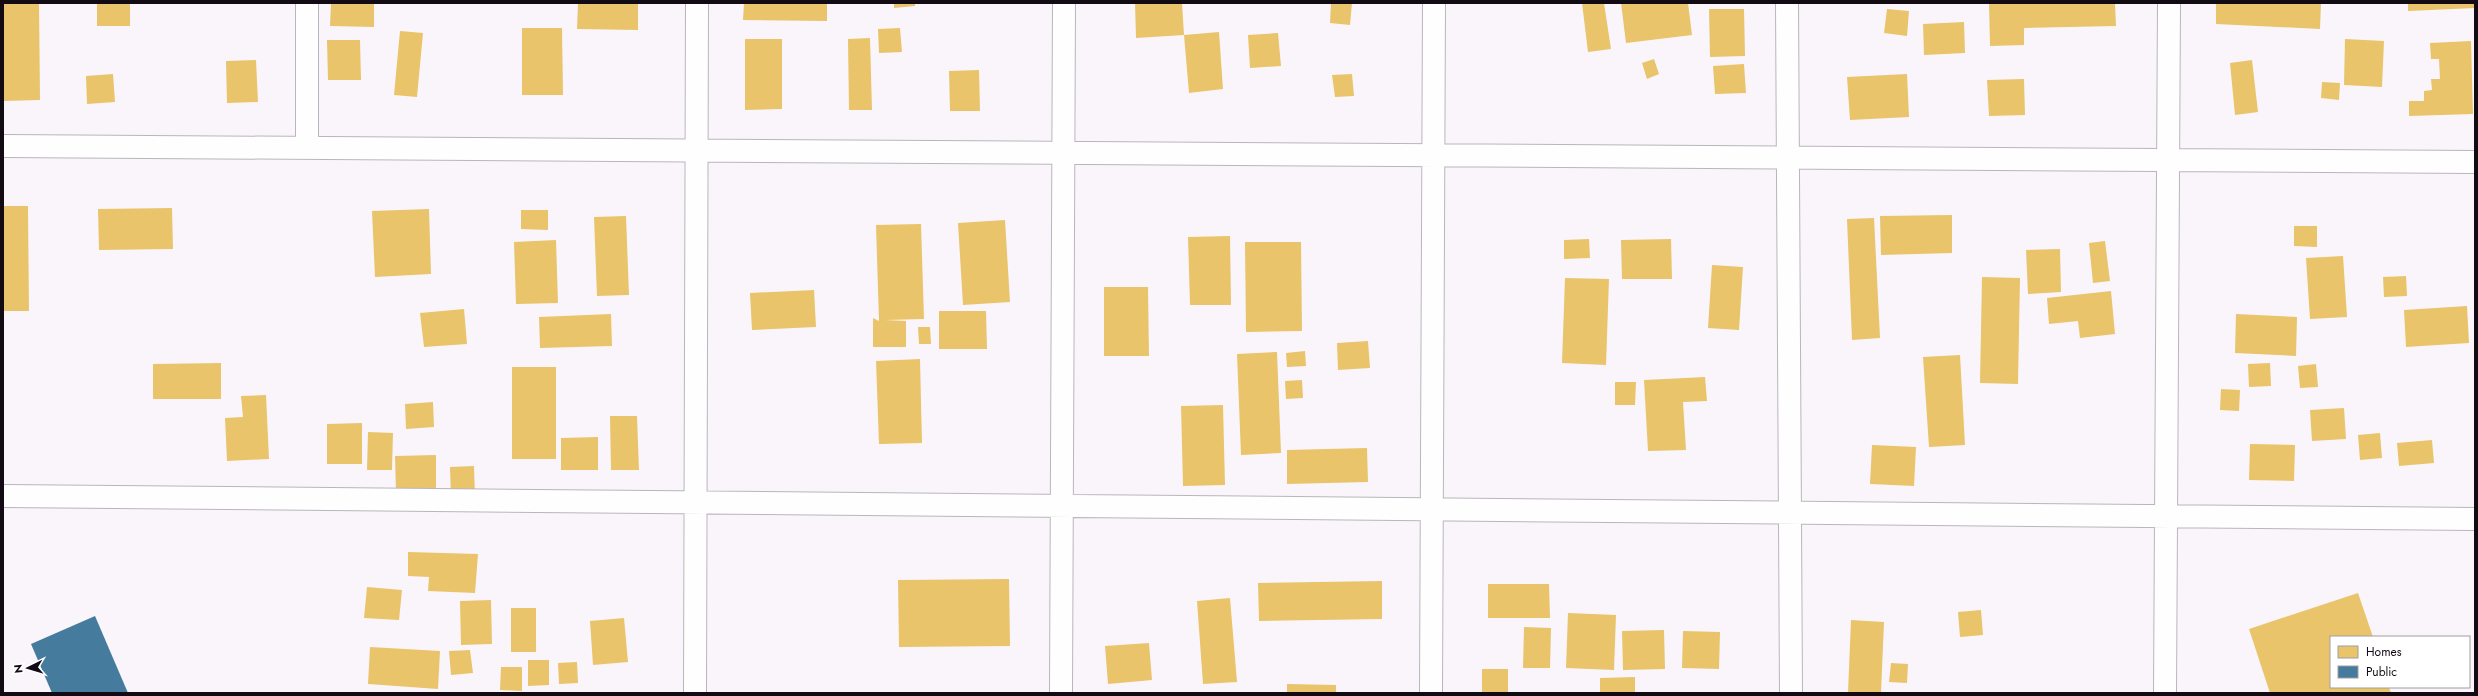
<svg xmlns="http://www.w3.org/2000/svg" width="2478" height="696" font-family="Jost,sans-serif">
<rect width="100%" height="100%" fill="#faf5fb"/>
<path fill="#e9c46a" d="M3,3H39L40,100L3,101Z
M97,3H130V26H97Z
M331,3H374V27L330,26Z
M578,3H638V30L577,29Z
M744,3H827V21L743,20Z
M894,3H915V6L894,8Z
M1135,3H1182L1184,35L1136,38Z
M1331,3H1352L1350,25L1330,23Z
M1582,3H1604L1611,49L1588,52Z
M1621,3H1688L1692,35L1626,43Z
M1989,3H2115L2116,26L2024,28V45L1990,46Z
M2216,3H2321L2320,29L2216,24Z
M2408,3H2475V8L2408,11Z
M1709,9H1744L1745,56L1710,57Z
M1887,9L1909,11L1907,36L1884,33Z
M1964,22L1965,53L1924,55L1923,24Z
M522,28H562L563,95H522Z
M900,28L902,52L879,53L878,29Z
M400,31L423,33L417,97L394,95Z
M1219,32L1223,89L1189,93L1184,35Z
M1278,33L1281,66L1250,68L1248,35Z
M870,38L872,110H849L848,39Z
M745,39H782V109L745,110Z
M2345,39L2384,41L2382,87L2344,85Z
M327,40H360L361,80H328Z
M2471,41L2473,114L2409,116V101H2424V91L2432,90L2431,79H2440L2439,59H2431L2430,43Z
M1654,59L1659,74L1647,79L1642,63Z
M256,60L258,102L227,103L226,61Z
M2252,60L2258,112L2235,115L2230,63Z
M1744,64L1746,93L1715,94L1713,66Z
M979,70L980,111H950L949,71Z
M113,74L115,102L87,104L86,76Z
M1352,74L1354,96L1335,97L1332,75Z
M1907,74L1909,117L1850,120L1847,77Z
M2024,79L2025,115L1989,116L1987,80Z
M2322,82L2340,83L2339,100L2321,98Z
M3,206H28L29,311H3Z
M172,208L173,249L99,250L98,209Z
M429,209L431,274L375,277L372,211Z
M521,210H548V230L521,229Z
M1952,215V253L1881,255L1880,216Z
M626,216L629,295L597,296L594,217Z
M1874,218L1880,338L1852,340L1847,219Z
M1005,220L1010,302L963,305L958,223Z
M921,224L924,319L885,320L906,321V347H873V318L879,321L876,225Z
M2294,226H2317V247L2294,246Z
M1230,236L1231,305H1190L1188,237Z
M1589,239L1590,258L1564,259V240Z
M1671,239L1672,279H1622L1621,240Z
M556,240L558,303L516,304L514,242Z
M2105,241L2110,281L2093,283L2089,243Z
M1245,242H1301L1302,331L1246,332Z
M2060,249L2061,292L2028,294L2026,250Z
M2343,256L2347,317L2310,319L2306,258Z
M1712,265L1743,267L1739,330L1708,328Z
M2406,276L2407,296L2384,297L2383,277Z
M1982,277L2020,278L2018,384L1980,383Z
M1565,278L1609,279L1606,365L1562,363Z
M1104,287H1148L1149,356H1104Z
M814,290L816,327L752,330L750,293Z
M2111,291L2115,334L2080,338L2078,321L2049,324L2047,298Z
M2467,306L2469,343L2406,347L2404,310Z
M464,309L467,344L424,347L420,313Z
M939,311H986L987,349H939Z
M611,314L612,346L540,348L539,317Z
M2236,314L2297,317L2296,356L2235,353Z
M918,327H930L931,344H919Z
M1368,341L1370,368L1338,370L1337,343Z
M1305,351L1306,366L1287,367L1286,353Z
M1277,352L1281,453L1241,455L1237,354Z
M1960,355L1965,445L1929,447L1923,357Z
M920,359L922,443L879,444L876,361Z
M221,363V399H153V364Z
M2270,363L2271,386L2249,387L2248,364Z
M2316,364L2318,387L2300,388L2298,366Z
M512,367H556V459H512Z
M1705,377L1707,401L1683,402L1686,450L1648,451L1644,380Z
M1302,380L1303,398L1286,399L1285,381Z
M1615,382H1636L1635,405H1615Z
M2221,389L2240,390L2239,411L2220,410Z
M266,395L269,459L227,461L225,418L243,417L241,396Z
M433,402L434,427L406,429L405,404Z
M1223,405L1225,485L1183,486L1181,406Z
M2344,408L2346,439L2312,441L2310,410Z
M610,416H637L639,470H611Z
M362,423V464H327V424Z
M368,432L393,433L392,470H367Z
M2380,433L2382,458L2360,460L2358,435Z
M598,437V470H561V438Z
M2432,440L2434,463L2399,466L2397,443Z
M2250,444L2295,445L2294,481L2249,480Z
M1872,445L1916,447L1914,486L1870,484Z
M1367,448L1368,482L1287,484V450Z
M436,455V491L396,492L395,456Z
M474,466L475,497L451,498L450,467Z
M408,552L478,554L475,593L428,591L429,577L408,576Z
M1009,579L1010,646L899,647L898,580Z
M1382,581V619L1259,621L1258,583Z
M1488,584H1549L1550,618H1488Z
M367,587L402,590L399,620L364,618Z
M2358,593L2373,637H2331V687H2389L2391,693H2270L2249,629Z
M1230,598L1237,682L1203,684L1197,601Z
M491,600L492,644L461,645L460,601Z
M511,608H536V652H511Z
M1981,610L1983,635L1960,637L1958,612Z
M1568,613L1616,615L1614,670L1566,668Z
M624,618L628,662L593,665L590,621Z
M1851,620L1884,622L1881,693H1848Z
M1524,627L1551,628L1550,668H1523Z
M1664,630L1665,669L1623,670L1622,631Z
M1683,631L1720,632L1719,669L1682,668Z
M1149,643L1152,680L1108,684L1105,646Z
M370,647L440,651L438,689L368,684Z
M470,650L473,673L451,675L449,651Z
M528,660H549V685L528,686Z
M577,662L578,683L559,684L558,663Z
M1891,663L1908,664L1907,683L1889,682Z
M501,667H522V691L500,690Z
M1482,669H1508V693H1482Z
M1635,677V693H1600V678Z
M1287,684L1336,685V693H1287Z"/>
<path fill="#457b9d" d="M95,616L128,693H52L31,644Z"/>
<g fill="none" stroke-linecap="round" stroke-linejoin="round">
<g stroke="#bab5bc" stroke-width="24">
<path id="minor" d="M1787,3L1791,693
M3,146L2475,162
M307,148V3
M3,496L2475,519
M695,693L697,3
M1061,693L1064,3
M1431,693L1434,3
M2165,693L2169,3"/>
</g>
<use href="#minor" stroke="#fefefe" stroke-width="22"/>
</g>
<rect width="2478" height="696" fill="none" stroke="#120b13" stroke-width="8"/>
<rect x="2330" y="636" width="140" height="52" fill="#ffffff" stroke="#a09da1"/>
<rect x="2338" y="646" width="20" height="12" fill="#e9c46a" stroke="#a09da1"/>
<text x="2366" y="656" font-size="12" fill="#120b13">Homes</text>
<rect x="2338" y="666" width="20" height="12" fill="#457b9d" stroke="#a09da1"/>
<text x="2366" y="676" font-size="12" fill="#120b13">Public</text>
<g transform="translate(28 668) rotate(265)" stroke="#ffffff" stroke-width="3" paint-order="stroke">
<path d="M0-3L7 15L0 10L-7 15Z" fill="#120b13"/>
<text y="-6" font-size="11" font-weight="bold" text-anchor="middle" fill="#120b13">N</text>
</g>
</svg>
